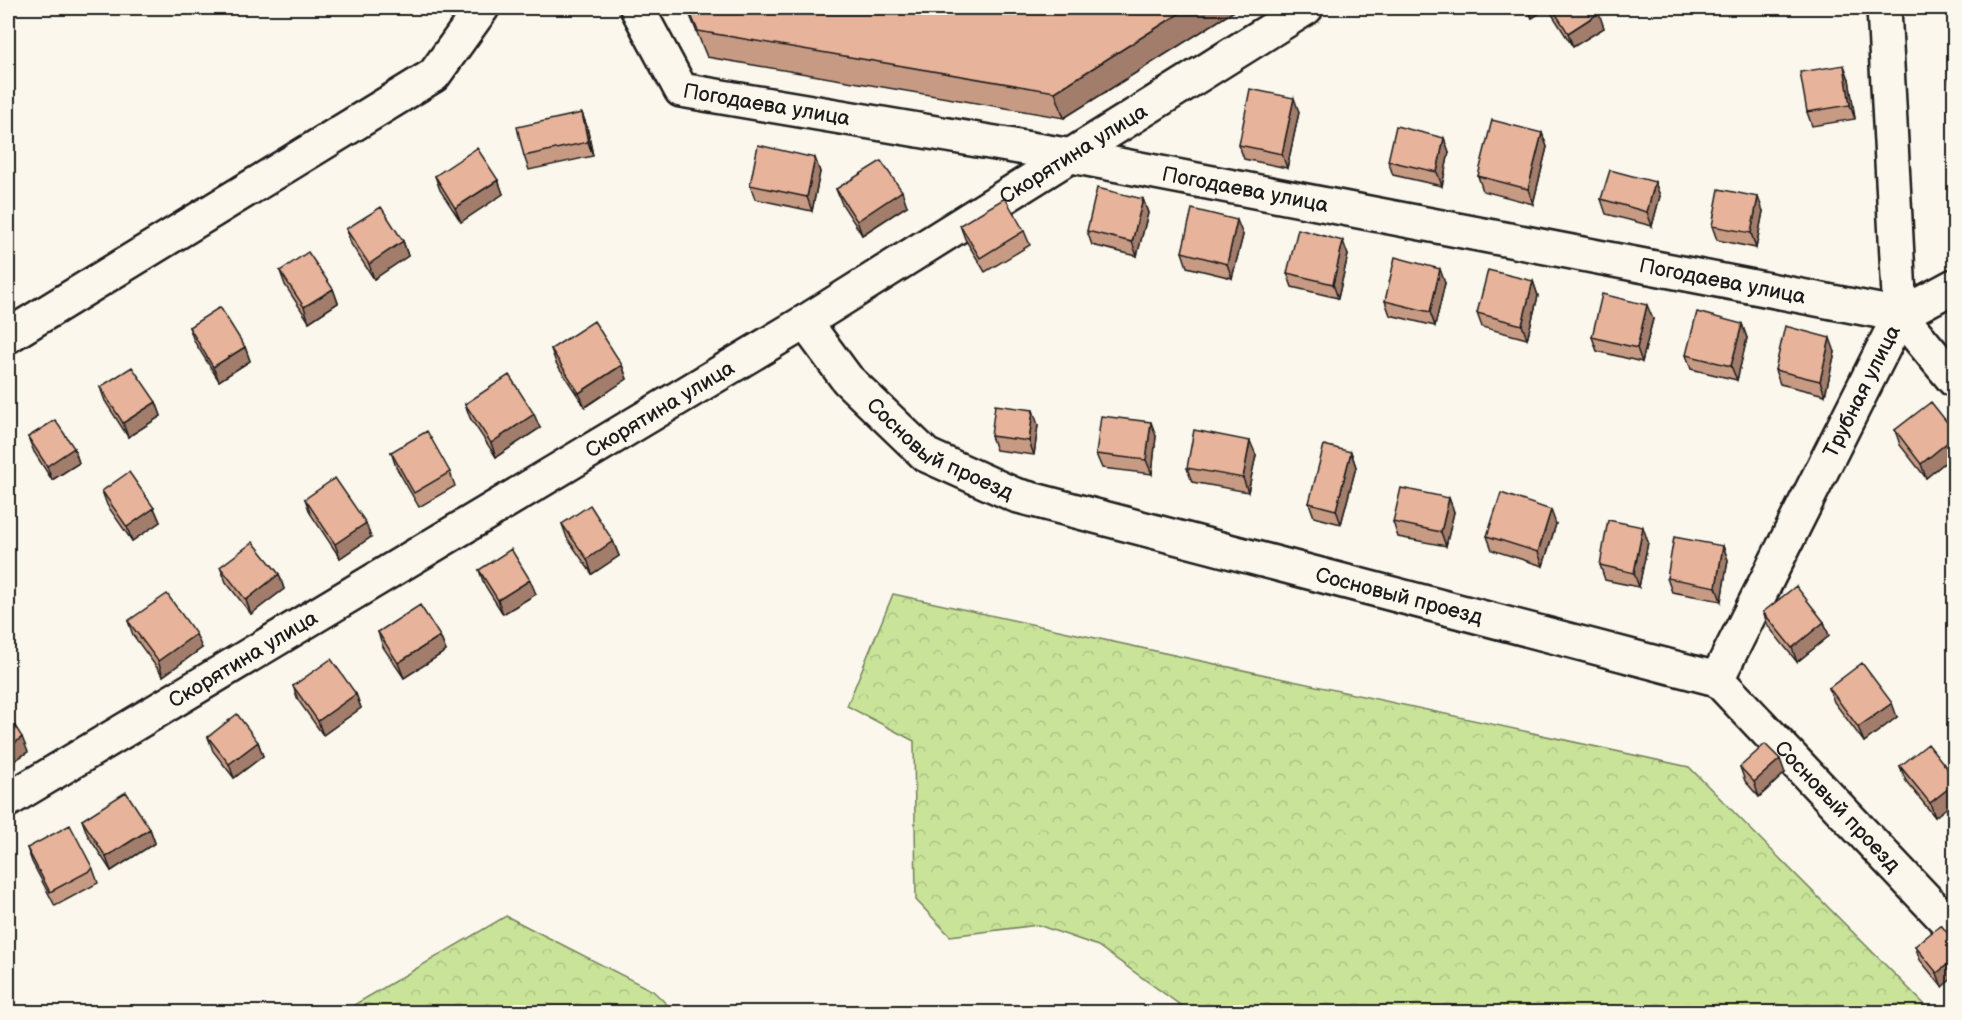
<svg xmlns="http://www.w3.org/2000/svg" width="1962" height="1020" font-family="'Balsamiq Sans',sans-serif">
<defs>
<pattern id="forest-crowns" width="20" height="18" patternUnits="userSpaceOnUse" patternTransform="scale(1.5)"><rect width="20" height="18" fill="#c9e399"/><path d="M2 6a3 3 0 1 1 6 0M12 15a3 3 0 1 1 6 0" fill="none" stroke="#acc283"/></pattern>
</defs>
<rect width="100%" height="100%" fill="#fbf7ec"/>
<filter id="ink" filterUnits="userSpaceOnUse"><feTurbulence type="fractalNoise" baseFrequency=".0167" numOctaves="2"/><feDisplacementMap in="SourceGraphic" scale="12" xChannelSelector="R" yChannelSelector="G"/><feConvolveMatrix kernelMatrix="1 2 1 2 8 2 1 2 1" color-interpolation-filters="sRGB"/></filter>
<g filter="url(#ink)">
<path fill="url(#forest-crowns)" stroke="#72805a" stroke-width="1.5" d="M893,594L1689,767L1932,1012H1190L1098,946L1038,925L950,936L916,900L914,741L847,706Z
M506,916L653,991L675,1012H342Z"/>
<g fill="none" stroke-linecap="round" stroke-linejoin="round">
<g stroke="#1c1c1c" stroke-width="38">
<g id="minor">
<path id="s1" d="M637,8L681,90L1072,156L1900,315"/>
<path d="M1900,315L1954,380"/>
<path d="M1900,315L1954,286"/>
<path id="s2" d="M805,322L847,379L926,455L1015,495L1717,679L1954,929"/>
<path d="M8,336L434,75L482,8"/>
<path id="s3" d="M1717,679L1900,315L1884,8"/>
<path id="s4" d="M8,800L805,322L1306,8"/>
</g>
</g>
<use href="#minor" stroke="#fbf7ec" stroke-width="33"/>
</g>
<path fill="#c79a84" stroke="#1c1c1c" stroke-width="1.5" d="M687,8H1239L1064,118L707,57Z
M1526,8H1595L1604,28L1573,47L1548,8L1532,18Z
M1849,79L1855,119L1812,126L1807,112Z
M1299,112L1287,168L1244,159L1239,145Z
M582,113L587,127L593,156L529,170L524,156Z
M1542,133L1547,147L1533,204L1483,191L1478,176Z
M1444,138L1449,152L1442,186L1393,175L1388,161Z
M815,158L820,172L812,211L755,199L750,185Z
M435,176L498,180L503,194L461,222L440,190Z
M1655,182L1660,196L1652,226L1606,214L1601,199Z
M836,189L907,206L862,235L842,204Z
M1143,199L1148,213L1137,256L1092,245L1087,231Z
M1763,211L1756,248L1717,240L1712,226Z
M960,225L1024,231L1030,245L985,272L965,239Z
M346,229L403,241L408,256L374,279L351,244Z
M1243,235L1232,278L1187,267L1182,252Z
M1348,255L1338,298L1292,287L1287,273Z
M280,271L333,289L338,303L309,322L285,285Z
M1533,281L1538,296L1527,339L1482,327L1477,313Z
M1445,283L1435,326L1390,315L1385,301Z
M1653,319L1642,362L1597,351L1592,337Z
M1742,324L1747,338L1737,380L1691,369L1686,355Z
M189,327L245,347L250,361L219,381L194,341Z
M551,349L622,365L627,379L585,407L556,363Z
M1835,352L1825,395L1780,384L1775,370Z
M100,387L156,402L161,416L128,437L105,401Z
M465,404L540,428L496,457L470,418Z
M1038,425L1034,455L996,450L991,436Z
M1895,430L1954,431V455L1926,478L1900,445Z
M1156,436L1152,474L1102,468L1096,454Z
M28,437L74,448L79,463L52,480L34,452Z
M391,452L450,472L455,486L419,507L396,467Z
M1351,452L1356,467L1341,524L1314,517L1309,503Z
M1256,455L1248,492L1192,482L1187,468Z
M102,491L154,508L160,522L132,541L107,505Z
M1449,498L1454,512L1446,546L1398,537L1393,522Z
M305,499L371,537L340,558L310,513Z
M562,524L613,541L619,556L592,574L567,538Z
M1556,524L1543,566L1492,550L1487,536Z
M1648,542L1639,587L1605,580L1600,565Z
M1723,546L1728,560L1721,601L1672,592L1667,578Z
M220,567L279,574L284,589L251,614L226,582Z
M479,570L536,594L503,614L484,584Z
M1763,612L1824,622L1829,636L1797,662L1768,626Z
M128,621L202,648L163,676L133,635Z
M378,632L440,636L446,651L404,678L383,647Z
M293,686L356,694L361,708L323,735L298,700Z
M1829,688L1897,717L1864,742L1834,702Z
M208,737L258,742L263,756L234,778L213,751Z
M1900,766L1954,777L1935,817L1906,781Z
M1740,767L1785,773L1759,797L1745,781Z
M82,820L150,829L155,843L111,871L87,834Z
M27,848L93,869L98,883L55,906L32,862Z
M8,918L11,927L8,929Z
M1954,941L1942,987L1920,960L1915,946Z"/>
<path fill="#a27d6c" stroke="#1c1c1c" stroke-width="1.5" d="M1188,8H1239L1064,118L1055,92Z
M1529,8H1548L1532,18Z
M1599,13L1604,28L1573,47L1568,33Z
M1844,65L1849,79L1855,119L1850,105Z
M1294,98L1299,112L1287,168L1282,154Z
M582,113L587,127L593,156L588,142Z
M1542,133L1547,147L1533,204L1528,189Z
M1444,138L1449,152L1442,186L1437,172Z
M815,158L820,172L812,211L807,197Z
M498,180L503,194L461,222L455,208Z
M1655,182L1660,196L1652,226L1647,212Z
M902,191L907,206L862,235L857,221Z
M1758,197L1763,211L1756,248L1751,233Z
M1143,199L1148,213L1137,256L1132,242Z
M1237,220L1243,235L1232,278L1227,264Z
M403,241L408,256L374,279L369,264Z
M1343,241L1348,255L1338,298L1333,284Z
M1440,269L1445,283L1435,326L1430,312Z
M1533,281L1538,296L1527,339L1522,325Z
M333,289L338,303L309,322L304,307Z
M1647,305L1653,319L1642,362L1637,348Z
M1742,324L1747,338L1737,380L1731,366Z
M1830,338L1835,352L1825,395L1820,381Z
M245,347L250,361L219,381L213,367Z
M622,365L627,379L585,407L579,393Z
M156,402L161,416L128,437L123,423Z
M1033,410L1038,425L1034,455L1029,441Z
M534,414L540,428L496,457L491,443Z
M1151,422L1156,436L1152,474L1146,460Z
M1954,437V455L1926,478L1921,464Z
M1250,441L1256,455L1248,492L1243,478Z
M74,448L79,463L52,480L47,466Z
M1351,452L1356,467L1341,524L1336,510Z
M1449,498L1454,512L1446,546L1441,532Z
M154,508L160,522L132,541L127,527Z
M1551,510L1556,524L1543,566L1538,552Z
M366,523L371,537L340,558L335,544Z
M1643,527L1648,542L1639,587L1634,573Z
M613,541L619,556L592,574L587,559Z
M1723,546L1728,560L1721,601L1716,587Z
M279,574L284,589L251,614L246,600Z
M530,580L536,594L503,614L498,600Z
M1824,622L1829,636L1797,662L1792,648Z
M196,634L202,648L163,676L158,661Z
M440,636L446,651L404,678L398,663Z
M356,694L361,708L323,735L318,721Z
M1892,703L1897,717L1864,742L1858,727Z
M22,737L28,752L8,765V748Z
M258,742L263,756L234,778L229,764Z
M1780,759L1785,773L1759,797L1754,782Z
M1954,784V802L1935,817L1930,803Z
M150,829L155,843L111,871L106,857Z
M1954,959V977L1942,987L1937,973Z"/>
<path fill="#e7b39a" stroke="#1c1c1c" stroke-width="1.5" d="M688,8H1188L1055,92L698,31Z
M1552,8H1595L1599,13L1568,33Z
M1844,65L1850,105L1807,112L1800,72Z
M1954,66V115L1948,67Z
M1250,89L1294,98L1282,154L1239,145Z
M582,113L588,142L524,156L517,127Z
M1492,120L1542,133L1528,189L1478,176Z
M1396,126L1444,138L1437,172L1388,161Z
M758,145L815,158L807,197L750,185Z
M477,148L498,180L455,208L435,176Z
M881,161L902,191L857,221L836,189Z
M1610,170L1655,182L1647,212L1601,199Z
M1097,188L1143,199L1132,242L1087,231Z
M1719,189L1758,197L1751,233L1712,226Z
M1005,198L1024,231L980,258L960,225Z
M381,207L403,241L369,264L346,229Z
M1192,209L1237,220L1227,264L1182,252Z
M1298,229L1343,241L1333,284L1287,273Z
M308,252L333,289L304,307L280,271Z
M1395,257L1440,269L1430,312L1385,301Z
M1488,270L1533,281L1522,325L1477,313Z
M1602,294L1647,305L1637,348L1592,337Z
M220,307L245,347L213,367L189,327Z
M1697,312L1742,324L1731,366L1686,355Z
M594,321L622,365L579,393L551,349Z
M1785,326L1830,338L1820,381L1775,370Z
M132,367L156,402L123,423L100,387Z
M509,375L534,414L491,443L465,404Z
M1931,402L1954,431V437L1921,464L1895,430Z
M995,405L1033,410L1029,441L991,436Z
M1101,416L1151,422L1146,460L1096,454Z
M55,420L74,448L47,466L28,437Z
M1194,430L1250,441L1243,478L1187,468Z
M427,431L450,472L414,493L391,452Z
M1324,445L1351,452L1336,510L1309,503Z
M129,472L154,508L127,527L102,491Z
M335,478L366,523L335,544L305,499Z
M1401,488L1449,498L1441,532L1393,522Z
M1501,493L1551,510L1538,552L1487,536Z
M590,505L613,541L587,559L562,524Z
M1608,520L1643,527L1634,573L1600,565Z
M1674,537L1723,546L1716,587L1667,578Z
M253,542L279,574L246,600L220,567Z
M511,549L530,580L498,600L479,570Z
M1796,586L1824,622L1792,648L1763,612Z
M167,594L196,634L158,661L128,621Z
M420,605L440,636L398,663L378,632Z
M331,659L356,694L318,721L293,686Z
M1862,663L1892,703L1858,727L1829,688Z
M237,714L258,742L229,764L208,737Z
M8,715L22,737L8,748Z
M1765,744L1780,759L1754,782L1740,767Z
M1928,744L1954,777V784L1930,803L1900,766Z
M126,792L150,829L106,857L82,820Z
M70,825L93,869L50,892L27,848Z
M1941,925L1954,941V959L1937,973L1915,946Z"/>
</g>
<g text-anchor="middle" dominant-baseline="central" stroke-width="5" stroke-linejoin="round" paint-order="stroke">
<g font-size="21" fill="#1c1c1c" stroke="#fbf7ec">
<text stroke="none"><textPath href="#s1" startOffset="180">Погодаева улица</textPath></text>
<text stroke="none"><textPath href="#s4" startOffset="1246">Скорятина улица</textPath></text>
<text stroke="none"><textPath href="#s1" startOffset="666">Погодаева улица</textPath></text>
<text stroke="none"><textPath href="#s1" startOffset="1152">Погодаева улица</textPath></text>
<text stroke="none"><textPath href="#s3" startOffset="322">Трубная улица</textPath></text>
<text stroke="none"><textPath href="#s4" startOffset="760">Скорятина улица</textPath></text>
<text stroke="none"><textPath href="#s2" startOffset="189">Сосновый проезд</textPath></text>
<text stroke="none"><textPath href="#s2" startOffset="675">Сосновый проезд</textPath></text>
<text stroke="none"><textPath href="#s4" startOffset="274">Скорятина улица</textPath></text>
<text stroke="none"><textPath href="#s2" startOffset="1179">Сосновый проезд</textPath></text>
</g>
</g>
<rect width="1962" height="1020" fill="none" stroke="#fbf7ec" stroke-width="30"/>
<rect x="15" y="15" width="1932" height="990" fill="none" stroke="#1c1c1c" stroke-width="2" filter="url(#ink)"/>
</svg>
